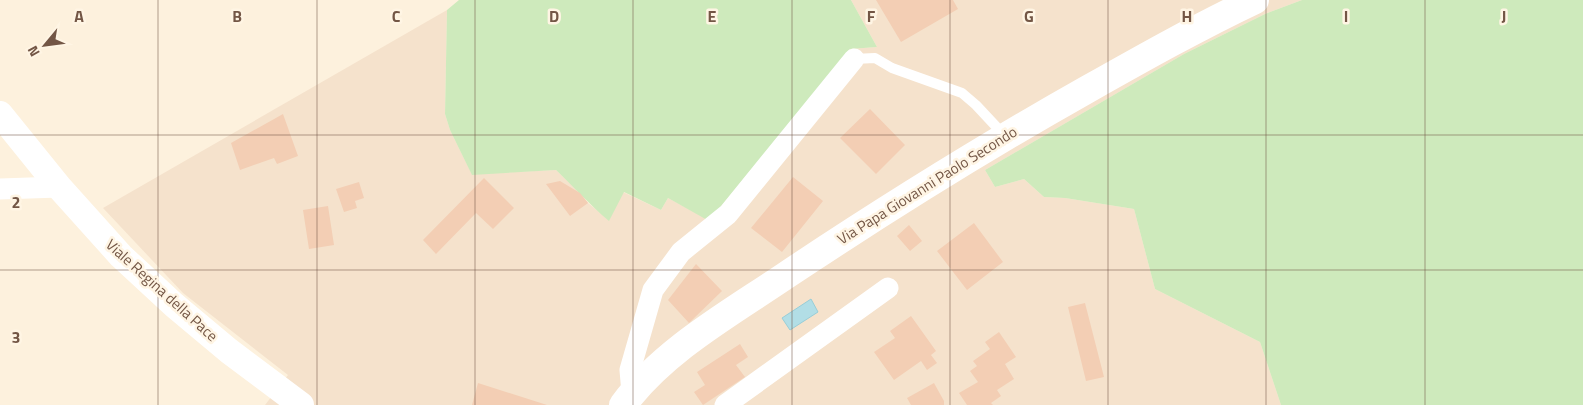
<svg xmlns="http://www.w3.org/2000/svg" width="1583" height="405" font-family="'Titillium Web',sans-serif">
<rect width="100%" height="100%" fill="#fdf1dd"/>
<path fill="#f5e2cc" d="M851,0H1302L1265,14L1184,54L985,170L995,187L1024,179L1044,197L1065,198L1134,209L1155,289L1260,342L1281,405H265L288,375L183,293L103,208L447,10L445,114L450,130L472,174L556,170L580,193L588,203L609,220L623,192L661,210L668,198L709,220L850,49L877,47Z"/>
<path fill="#ceeabc" d="M459,0H851L877,47L850,49L709,221L668,198L661,210L624,192L609,221C590,205 574,187 556,170L472,175L450,130L445,114L447,10Z
M1302,0H1583V405H1281L1260,342L1155,289L1134,209L1065,198L1044,197L1024,179L995,187L985,170L1184,54L1265,14Z"/>
<path fill="#b2dee6" stroke="#98ced8" d="M811,299L818,312L790,330L782,318Z"/>
<path fill="#f3ceb4" d="M876,0H953L958,9L901,42Z
M870,109L905,145L876,174L840,138Z
M283,114L298,156L277,164L274,158L240,170L231,143Z
M793,177L823,201L782,252L751,228Z
M484,178L514,208L493,229L476,213L436,254L423,240Z
M560,181L580,193L588,203L570,216L546,184Z
M359,182L364,198L355,201L357,208L344,212L336,189Z
M328,206L334,245L309,249L303,210Z
M974,223L1003,262L967,290L937,251Z
M909,225L922,241L910,251L897,236Z
M696,264L722,291L689,323L668,300Z
M1085,303L1104,377L1086,381L1068,307Z
M911,316L936,351L931,355L937,363L927,370L921,361L894,380L874,352L895,338L890,331Z
M999,332L1016,357L1005,364L1014,379L997,390L1001,396L991,403L993,405H967L959,393L978,382L970,371L977,366L973,361L990,349L985,342Z
M740,344L748,357L736,365L745,377L703,405L694,392L705,385L697,372Z
M478,383L547,405H472Z
M934,383L944,401V405H911L907,398Z"/>
<g fill="none" stroke-linecap="round" stroke-linejoin="round">
<path stroke="#fff" stroke-width="10" d="M854,59L875,58L892,68L962,93L976,105L1004,135"/>
<path stroke="#fff" stroke-width="21" d="M0,189L59,187
M632,393L630,370L653,290L681,252L728,214L854,59
M725,405L888,288"/>
<path stroke="#fff" stroke-width="26" d="M0,114L59,187L121,256L174,305L229,351L301,405"/>
<path stroke="#fff" stroke-width="28" d="M623,405C664,350 729,314 785,276C884,210 985,147 1088,89C1143,58 1198,27 1255,0"/>
</g>
<path fill="none" stroke="#735645" stroke-width="1" stroke-opacity="0.55" d="M158,0V405M317,0V405M475,0V405M633,0V405M792,0V405M950,0V405M1108,0V405M1266,0V405M1425,0V405M0,135H1583M0,270H1583"/>
<g text-anchor="middle" dominant-baseline="central" stroke-width="5" stroke-linejoin="round" paint-order="stroke">
<g font-size="15" fill="#735645" stroke="#fff5e4">
<text transform="translate(927 185) rotate(-32)">Via Papa Giovanni Paolo Secondo</text>
<text transform="translate(162 290) rotate(42)">Viale Regina della Pace</text>
</g>
</g>
<g font-size="16" text-anchor="middle" font-weight="bold" fill="#735645" stroke="#fff5e4" stroke-width="5" stroke-linejoin="round" paint-order="stroke">
<text x="79" y="22">A</text>
<text x="237" y="22">B</text>
<text x="396" y="22">C</text>
<text x="554" y="22">D</text>
<text x="712" y="22">E</text>
<text x="871" y="22">F</text>
<text x="1029" y="22">G</text>
<text x="1187" y="22">H</text>
<text x="1346" y="22">I</text>
<text x="1504" y="22">J</text>
<text x="16" y="208">2</text>
<text x="16" y="343">3</text>
</g>
<g transform="translate(45 45) rotate(241)" stroke="#fff5e4" stroke-width="4" paint-order="stroke">
<path d="M0-4L9 19L0 12L-9 19Z" fill="#735645"/>
<text y="-8" font-size="14" font-weight="bold" text-anchor="middle" fill="#735645">N</text>
</g>
</svg>
